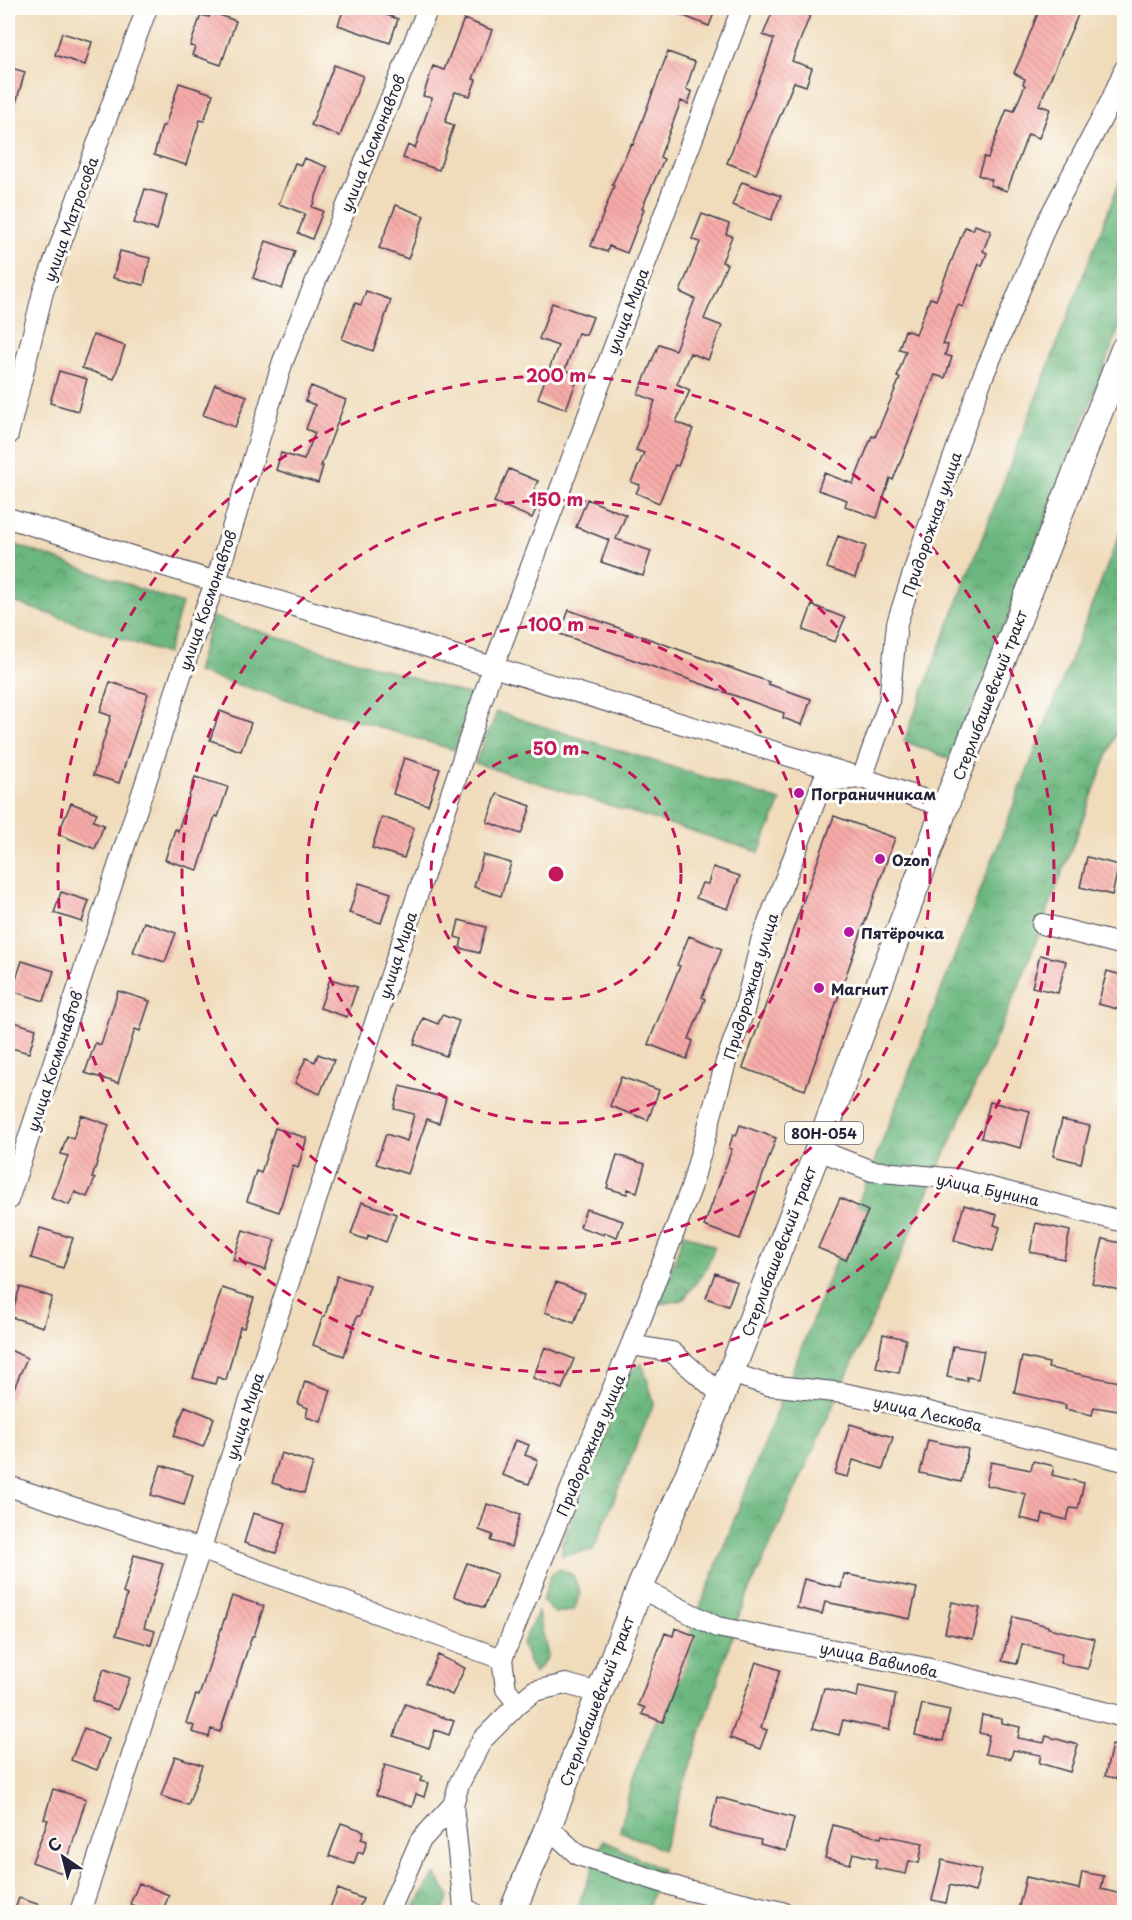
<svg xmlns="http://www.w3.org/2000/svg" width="1132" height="1920" font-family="'Playpen Sans',sans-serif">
<defs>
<pattern id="forest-crowns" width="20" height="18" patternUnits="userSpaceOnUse" patternTransform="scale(1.5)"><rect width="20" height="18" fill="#6cb77f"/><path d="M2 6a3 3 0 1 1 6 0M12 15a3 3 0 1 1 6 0" fill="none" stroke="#589469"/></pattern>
<pattern id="building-back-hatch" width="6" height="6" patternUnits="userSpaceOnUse" patternTransform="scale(1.5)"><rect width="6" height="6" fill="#f7aba8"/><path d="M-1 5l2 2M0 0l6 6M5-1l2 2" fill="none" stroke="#d39392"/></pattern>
</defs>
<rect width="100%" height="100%" fill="#fdfcf7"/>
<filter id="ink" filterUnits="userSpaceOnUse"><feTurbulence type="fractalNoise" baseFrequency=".0167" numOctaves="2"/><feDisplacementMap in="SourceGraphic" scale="12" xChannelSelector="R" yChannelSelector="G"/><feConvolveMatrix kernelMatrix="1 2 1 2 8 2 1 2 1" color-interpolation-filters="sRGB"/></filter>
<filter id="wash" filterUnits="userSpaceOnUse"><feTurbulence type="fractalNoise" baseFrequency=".008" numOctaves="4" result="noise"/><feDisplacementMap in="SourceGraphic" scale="24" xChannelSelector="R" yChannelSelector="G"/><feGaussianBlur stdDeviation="1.35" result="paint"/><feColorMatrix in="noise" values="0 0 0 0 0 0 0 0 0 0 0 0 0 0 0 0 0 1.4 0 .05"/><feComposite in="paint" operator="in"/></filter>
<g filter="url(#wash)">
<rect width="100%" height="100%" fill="#f0dcbb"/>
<path fill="url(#forest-crowns)" stroke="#476c5d" stroke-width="1.5" d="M1124,170V315L953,760L904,741Z
M1124,523V712L1018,988L876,1311L740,1612L663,1850L620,1831L631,1784Z
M8,542L182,604L167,654L8,600Z
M212,617L472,696L455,750L196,672Z
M497,712L781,801L759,852L475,763Z
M684,1233L715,1247L705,1270L683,1300L660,1304Z
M642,1363L654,1403L593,1550L562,1555V1544L628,1375Z
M560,1569L573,1575L580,1594L574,1610L556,1614L542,1601L551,1575Z
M538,1612L548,1656L534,1674L522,1644Z
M603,1840L662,1870L646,1912H576Z
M435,1874L449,1896L444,1912H411Z"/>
<g id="blocks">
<path fill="url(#building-back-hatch)" d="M344,8H366L398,19L390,43L338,25Z
M664,8H716L709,26Z
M774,8H813L792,61L812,68L806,86L794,82L756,174L727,163L763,71L774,39L763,35Z
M1040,8H1081L1039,105L1050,109L1039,138L1028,134L1007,191L990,185L992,180L978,175L984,157L988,158L1007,109L1014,111L1025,85L1023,84L1025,79L1014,73L1026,46H1025Z
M211,12L236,21L221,65L192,55L195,47L190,46L201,15L209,17Z
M464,19L492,30L473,79L476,80L470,96L455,92L445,122L454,125L439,170L403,158L408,145L415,148L432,98L423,96L433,66L444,70Z
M62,33L92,42L85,65L55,55Z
M668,52L695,62L686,89L692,92L688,104L681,101L660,157L664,159L642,208L644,209L627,253L609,246L607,252L591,246L614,186L612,185L631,144L633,145Z
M334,65L363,76L340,136L311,125Z
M8,67L25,72L11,120H8Z
M179,83L213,94L204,121L200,120L186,165L154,155L162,126H165Z
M304,158L327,167L312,207L323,211L312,239L298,233L305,214L279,204L295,163L301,165Z
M742,182L781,196L771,220L732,205Z
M145,189L167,195L157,230L134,223Z
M396,205L424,216L408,259L379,248Z
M702,214L729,224L726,234L732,236L722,262L727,264L704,319L722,326L708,360L690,353L677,384L690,390L676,422L693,429L678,466L675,465L659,503L636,493L640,485L631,482L644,453L636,450L655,401L638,394L659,344L675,350L695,299L680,292L700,242L692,239Z
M975,225L991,231L983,251L987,253L982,266L979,264L963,307L958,305L943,344L948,345L945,355L952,357L945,378L935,375L893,480L890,478L877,518L845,506L847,500L818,490L824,473L853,484L872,436L875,437L900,378L897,377L906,351L899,349L905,330L916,334L930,298L936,300L965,227L973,230Z
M266,241L295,251L282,289L253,278Z
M120,251L150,258L144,285L113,278Z
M366,291L391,300L373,351L342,339L355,303L361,305Z
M552,303L593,317L586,335L578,333L565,370L579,375L566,409L538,398L558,346L539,339Z
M93,335L125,346L114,379L82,368Z
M59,371L87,379L78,411L50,403Z
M215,384L247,396L235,427L203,415Z
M311,386L346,400L321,466H323L318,483L276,470L281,453L304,460L315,433L306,429L315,405L305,401Z
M509,469L538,481L528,503L537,507L532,518L494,502Z
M587,499L626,515L616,539L651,551L643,576L601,562L609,540L576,527Z
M838,536L866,546L855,578L827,568Z
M812,605L845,618L835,642L803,630Z
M569,610L769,682L768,684L811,699L802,725L783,718L784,713L560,634Z
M110,682L148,694L119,783L93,775L111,716L100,712Z
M220,711L251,723L241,751L210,740Z
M404,758L440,769L428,805L393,794Z
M195,777L228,787L218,817L215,816L198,870L165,860L175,829L178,831Z
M497,794L531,806L521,834L487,822Z
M71,803L97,813L93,821L104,825L95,849L58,834Z
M834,816L895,838L805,1090L743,1068Z
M382,817L414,828L404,858L372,848Z
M483,855L511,863L501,896L474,887Z
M1087,857L1119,865L1112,895L1080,887Z
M713,867L740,876L728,909L696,898L702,883L708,884Z
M359,883L391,893L381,923L349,913Z
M61,892L89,901L82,922L54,913Z
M459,920L486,927L479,953L460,948L462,939L455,937Z
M144,922L176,933L165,962L133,952Z
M689,936L722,949L702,997L705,999L689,1039L693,1041L687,1059L648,1044L680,966L677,965Z
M1040,955L1066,961L1058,993L1032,987Z
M22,961L54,971L44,1001L12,991Z
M1107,971L1125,976V1011L1098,1004Z
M330,979L357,987L347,1017L320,1008Z
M118,991L150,1001L140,1031L135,1029L118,1083L85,1073L95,1043L101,1045Z
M442,1015L459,1021L446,1056L414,1044L423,1018L438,1024Z
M8,1020L36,1029L29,1053L8,1047Z
M318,1054L334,1060L320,1094L295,1083L306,1058L315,1062Z
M621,1077L659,1090L648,1120L610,1106Z
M400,1086L446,1098L439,1123L427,1119L408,1174L376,1164L386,1134L407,1141L414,1114L394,1109Z
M990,1102L1030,1111L1021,1148L981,1138Z
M81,1115L109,1125L92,1178L95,1179L87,1197L75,1192L69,1205L51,1198L68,1156L61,1154L67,1136L73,1139Z
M1062,1120L1090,1126L1081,1163L1053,1156Z
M740,1125L776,1138L740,1239L704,1226L732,1149L729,1148L733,1135L736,1136Z
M275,1128L307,1138L298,1168L293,1166L279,1212L247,1201L256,1171L261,1173Z
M617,1155L645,1164L637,1192L628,1189L627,1194L607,1188Z
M840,1198L868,1211L846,1260L818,1248Z
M362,1202L396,1214L386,1242L368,1235L367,1240L351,1234Z
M964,1205L997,1215L994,1225L1000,1227L993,1251L954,1240Z
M586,1209L623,1221L617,1237L604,1232V1235L580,1227Z
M1036,1223L1070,1231L1064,1259L1030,1252Z
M40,1228L73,1238L63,1268L31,1258Z
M243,1230L275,1240L265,1270L233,1260Z
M1103,1239L1125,1244V1269L1119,1290L1092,1283Z
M715,1273L737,1282L728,1306L706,1298Z
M337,1276L370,1286L360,1316H357L344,1356L313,1345L323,1316H325Z
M556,1282L585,1293L574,1323L545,1312Z
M20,1287L52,1297L43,1327L11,1317Z
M222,1288L254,1298L244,1328L240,1327L226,1380L217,1377L215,1384L193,1378Z
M883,1334L906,1339L899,1373L876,1368Z
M953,1346L984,1351L978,1379L967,1377V1381L947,1377Z
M545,1347L574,1359L562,1389L533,1378Z
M8,1349L27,1358L8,1402Z
M1022,1357L1049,1363L1048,1368L1125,1383V1412L1094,1407L1092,1415L1065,1409L1066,1405L1014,1393Z
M305,1381L331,1390L321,1422L306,1417L308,1408L298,1404Z
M185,1406L214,1418L203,1447L174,1436Z
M850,1424L893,1437L883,1469L853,1460L848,1477L835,1474Z
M515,1440L529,1445L525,1455L538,1460L529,1484L502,1475Z
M928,1440L968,1449L961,1482L920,1473Z
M281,1453L313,1463L304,1493L272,1483Z
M1033,1461L1054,1466L1052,1475L1084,1483L1078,1509L1070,1508L1067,1520L1043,1514L1041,1523L1020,1518L1026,1494L986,1485L991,1462L1031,1470Z
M161,1465L193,1475L184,1505L151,1495Z
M487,1504L520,1514L511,1547L491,1541L493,1535L479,1530Z
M253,1513L286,1523L276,1553L244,1543Z
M134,1555L163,1563L144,1628L155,1631L151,1645L116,1635L127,1595L123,1593Z
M467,1563L497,1574L484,1608L454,1596Z
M844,1574L917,1588L910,1619L825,1602L822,1614L797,1608L804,1579L841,1588Z
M232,1596L264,1606L254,1636H252L220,1732L211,1729L209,1737L192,1732L194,1726L186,1723L196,1695L199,1696Z
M952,1602L980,1608L973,1639L945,1633Z
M1013,1617L1048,1626V1628L1095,1639L1088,1669L1060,1663L1062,1654L1022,1644L1017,1664L1002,1661Z
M675,1628L696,1636L663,1722L642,1714L645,1708L638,1705L665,1633L673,1636Z
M438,1655L465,1668L452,1695L425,1683Z
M756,1662L780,1670L761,1728L767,1730L760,1749L730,1738Z
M104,1669L130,1678L117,1710L92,1700Z
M859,1686L896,1694L889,1730L843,1720L839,1735L813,1728L824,1688L857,1697Z
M405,1704L454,1721L449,1735L435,1730L429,1748L394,1736Z
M922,1704L950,1710L943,1741L915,1735Z
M982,1715L1002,1719V1723L1020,1727L1018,1738L1044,1743L1046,1736L1078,1745L1070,1772L1039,1763L1041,1755L1013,1750L1011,1759L985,1754L989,1735L979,1733Z
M84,1728L109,1738L97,1770L71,1760Z
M1112,1745L1125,1748V1780L1105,1776Z
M175,1756L202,1765L188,1805L161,1796Z
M385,1765L422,1776L420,1781L428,1783L424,1797L416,1794L412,1807L376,1795Z
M53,1789L86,1799L70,1852L62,1873L32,1862L48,1820L44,1819Z
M717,1797L794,1818L786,1851L760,1844L761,1840L710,1828Z
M341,1823L364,1831L361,1839L367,1841L363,1854L358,1852L354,1864L329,1856Z
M833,1825L881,1838L882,1835L923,1843L919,1863L909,1861L906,1874L875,1868L877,1859L853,1853L850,1864L825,1858Z
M942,1860L981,1870L975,1892L950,1885L946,1903L932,1900Z
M1082,1872L1104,1876L1101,1889L1125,1895V1912H1028L1018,1910L1026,1877L1079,1889Z
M139,1883L169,1895L162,1912H151L130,1904Z
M338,1889L363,1899L357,1912H328Z
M19,1898L55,1910V1912H14Z"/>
</g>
</g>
<g filter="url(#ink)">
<use href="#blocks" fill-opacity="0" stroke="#413e4e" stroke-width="1.5"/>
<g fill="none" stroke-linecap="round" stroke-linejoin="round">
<g stroke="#413e4e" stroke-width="22">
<path id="minor" d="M8,435L43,292L147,8
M8,518L493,667L862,778L945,807
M1042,924L1124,945
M818,1150L872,1171L957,1179L1124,1222
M8,1200L190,648L216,581L283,361L428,8
M631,1345L672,1352L722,1395
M731,1373L768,1385L843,1393L909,1407L1124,1461
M8,1486L200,1549L502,1659
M640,1588L717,1627L926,1668L1124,1717
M518,1704L534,1691L566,1684L599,1693
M453,1805L464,1908L472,1912
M548,1827L578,1855L683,1889L782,1912
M80,1912L493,667L742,8
M389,1912L420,1841L453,1805L459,1784L482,1740L518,1704L506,1689L502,1659L580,1466L631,1345L691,1188L726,1062L744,1011L761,941L823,781L862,778L889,702L897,623L924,539L983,376L1007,321L1049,218L1111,101L1124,70"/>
</g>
<g stroke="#413e4e" stroke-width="28">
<path id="major" d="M512,1912L548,1827L640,1588L722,1395L818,1150L945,807L1124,349"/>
</g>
<use href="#minor" stroke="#fff" stroke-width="20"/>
<use href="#major" stroke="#fff" stroke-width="26"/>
</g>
</g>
<g fill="none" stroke="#c2185b" stroke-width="3" stroke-dasharray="10 8">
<circle cx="556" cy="874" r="125"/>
<circle cx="556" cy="874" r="249"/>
<circle cx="556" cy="874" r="374"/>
<circle cx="556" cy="874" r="498"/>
</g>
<g fill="#b5179e" stroke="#fdfcf7" stroke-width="2">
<circle cx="799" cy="793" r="6"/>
<circle cx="880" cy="859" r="6"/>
<circle cx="849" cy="932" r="6"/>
<circle cx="819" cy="988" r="6"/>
</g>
<g text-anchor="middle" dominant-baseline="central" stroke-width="6" stroke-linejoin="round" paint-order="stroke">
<rect fill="#fdfcf7" stroke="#646373" stroke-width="1.5" x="785" y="1122" width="78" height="22" rx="4.5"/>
<g font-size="14" font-weight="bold" fill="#22223b">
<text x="824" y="1133">80Н-054</text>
</g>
<g font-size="15" fill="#22223b" stroke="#fdfcf7">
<text transform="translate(372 143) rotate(-68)">улица Космонавтов</text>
<text transform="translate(70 219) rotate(-70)">улица Матросова</text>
<text transform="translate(627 311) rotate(-69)">улица Мира</text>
<text transform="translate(931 524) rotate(-71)">Придорожная улица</text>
<text transform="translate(207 600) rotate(-71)">улица Космонавтов</text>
<text transform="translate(989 695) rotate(-69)">Стерлибашевский тракт</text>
<text transform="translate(397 955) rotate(-72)">улица Мира</text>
<text transform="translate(750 986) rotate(-73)">Придорожная улица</text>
<text transform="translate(54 1061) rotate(-72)">улица Космонавтов</text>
<text transform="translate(988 1189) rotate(12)">улица Бунина</text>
<text transform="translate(778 1251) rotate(-69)">Стерлибашевский тракт</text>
<text transform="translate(928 1413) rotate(13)">улица Лескова</text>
<text transform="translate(244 1416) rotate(-72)">улица Мира</text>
<text transform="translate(590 1445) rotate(-67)">Придорожная улица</text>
<text transform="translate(879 1659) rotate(12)">улица Вавилова</text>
<text transform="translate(596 1701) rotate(-69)">Стерлибашевский тракт</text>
</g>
<g font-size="15" font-weight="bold" fill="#22223b" stroke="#fdfcf7" text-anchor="start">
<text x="811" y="793">Пограничникам</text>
<text x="892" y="859">Ozon</text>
<text x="861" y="932">Пятёрочка</text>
<text x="831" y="988">Магнит</text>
</g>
</g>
<circle cx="556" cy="874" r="9" fill="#c2185b" stroke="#fdfcf7" stroke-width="3"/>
<g font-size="18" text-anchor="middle" font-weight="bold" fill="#c2185b" stroke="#fdfcf7" stroke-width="6" stroke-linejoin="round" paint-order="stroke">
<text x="556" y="382">200 m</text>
<text x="556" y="506">150 m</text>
<text x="556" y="631">100 m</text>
<text x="556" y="755">50 m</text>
</g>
<rect width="1132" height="1920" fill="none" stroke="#fdfcf7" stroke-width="30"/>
<g transform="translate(63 1857) rotate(325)" stroke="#fdfcf7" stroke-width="4.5" paint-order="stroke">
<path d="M0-4.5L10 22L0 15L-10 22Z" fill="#22223b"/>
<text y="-9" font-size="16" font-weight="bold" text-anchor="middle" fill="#22223b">С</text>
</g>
</svg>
